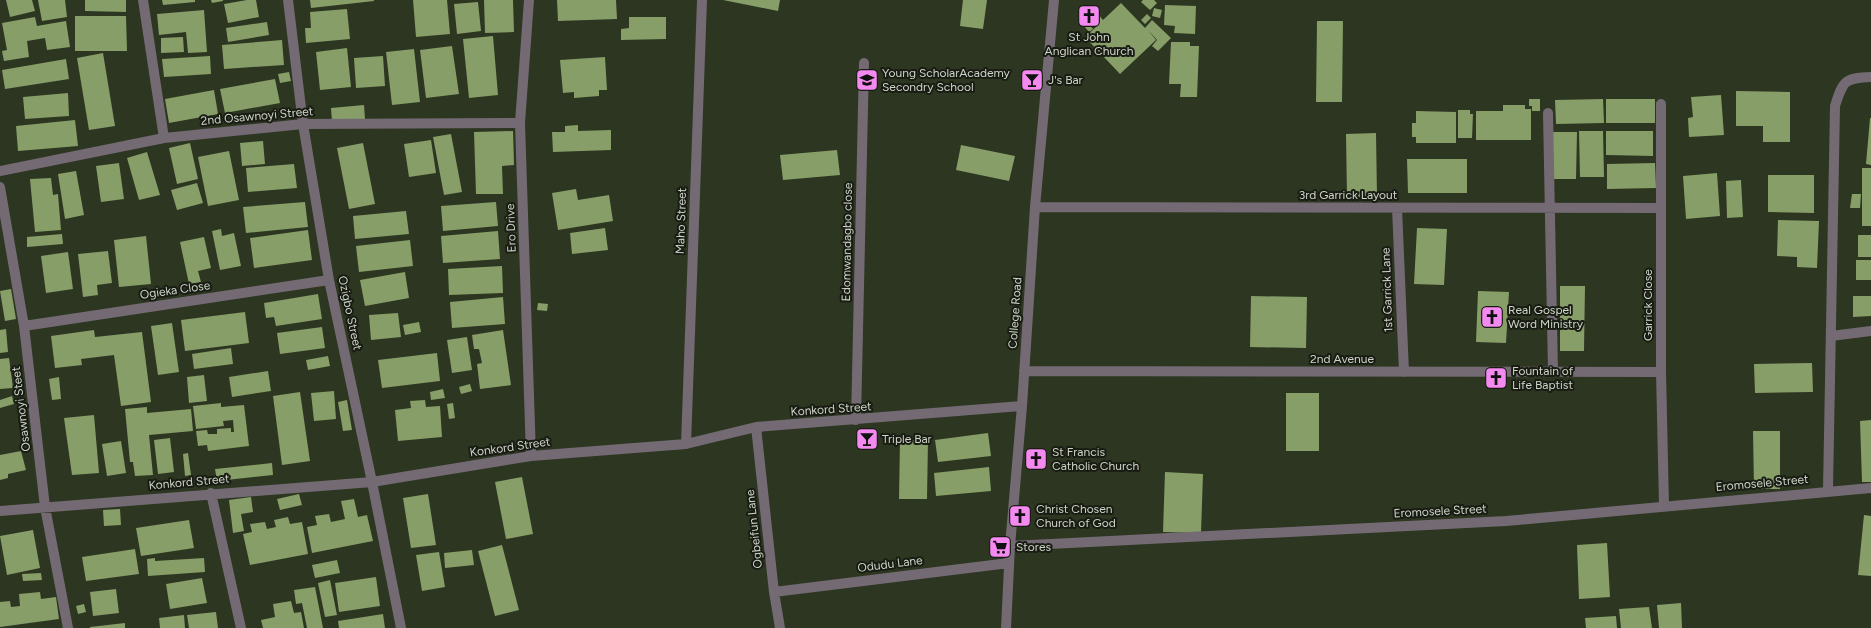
<svg xmlns="http://www.w3.org/2000/svg" width="1871" height="628" font-family="Figtree,sans-serif">
<rect width="100%" height="100%" fill="#2d3621"/>
<path fill="#879e68" d="M6,0H32L35,11L10,17Z
M38,0H65L67,17L42,21Z
M85,0H126V12L85,11Z
M162,0H195V2L163,5Z
M211,0H223V1L212,3Z
M247,0H256L259,17L228,23L224,4Z
M310,0H374V1L311,8Z
M413,0H447L450,34L416,37Z
M484,0H513L514,32L485,33Z
M557,0H616L617,19L558,21Z
M723,0H780L778,11Z
M963,0H987L983,29L960,26Z
M1143,0H1154L1157,3L1150,10L1141,2Z
M478,2L481,31L457,34L454,4Z
M1121,3L1145,28L1152,20L1171,38L1158,51L1152,46L1157,40L1148,30L1156,40L1120,74L1085,37L1096,27L1091,21L1098,14L1103,20Z
M1165,5L1196,6L1195,34L1174,33L1175,26L1164,25Z
M1154,8L1162,10L1160,18L1152,16Z
M347,9L350,39L306,43L305,28H311L310,12Z
M204,10L207,52L188,53L186,32L159,35L157,14Z
M1147,14L1151,18L1145,24L1141,20Z
M75,16H126L127,51H75Z
M35,17L37,26L66,21L70,47L47,50L45,38L27,41L29,57L4,61L2,51L7,50L2,23Z
M629,17H666V39L621,40V29L629,28Z
M1317,21H1343L1342,102H1316Z
M267,22L269,35L228,42L226,28Z
M1088,23L1093,29L1089,32L1084,26Z
M493,36L498,95L469,98L463,39Z
M183,37L184,52L161,53V38Z
M282,40L284,65L224,69L222,45Z
M1171,42H1190V46H1199L1197,97H1180L1181,84H1169Z
M452,46L459,94L426,98L420,50Z
M347,48L351,87L320,90L316,52Z
M414,49L420,102L392,105L386,52Z
M103,53L115,126L89,130L77,58Z
M210,56L211,74L164,77L162,59Z
M383,56L385,86L356,88L354,58Z
M605,57L607,90H599V96L574,98V92L563,93L560,60Z
M66,59L69,79L5,89L2,70Z
M289,72L291,81L280,83L278,74Z
M275,79L280,103L225,113L220,89Z
M214,90L218,114L169,123L165,99Z
M1736,91L1790,92V142H1763V126H1736Z
M68,93L69,116L25,119L23,97Z
M1721,95L1724,135L1689,137L1688,118L1693,117L1691,97Z
M1529,99H1540V111H1532V106H1529Z
M1603,99L1604,123L1556,124L1555,100Z
M1606,99H1655V123H1606Z
M364,105L365,119L332,122L331,108Z
M1503,105H1525V109H1531V140H1476V111H1503Z
M1458,110H1470V114H1473L1472,138H1458Z
M1416,111L1456,112V143H1416V137H1412V123H1416Z
M1870,118H1871V165L1866,164Z
M75,120L78,146L18,151L16,126Z
M578,125V131L611,130V150L553,152L552,132H565V126Z
M513,131L514,165L502,166L503,194H476L474,132Z
M1579,131H1603L1604,177H1580Z
M1606,131H1653V156L1606,155Z
M1553,132H1577L1576,179H1553Z
M1376,133L1377,197H1347L1346,134Z
M451,134L462,192L444,195L433,137Z
M431,140L436,173L409,177L404,144Z
M263,141L265,164L242,166L240,143Z
M190,143L198,179L177,184L169,148Z
M363,143L375,204L349,209L337,148Z
M961,145L1015,156L1009,181L956,170Z
M837,150L840,175L783,180L780,155Z
M229,151L239,200L208,206L198,157Z
M147,152L160,195L139,200L127,158Z
M1407,159H1467V193H1408Z
M119,163L124,199L101,202L96,166Z
M1655,163L1656,188L1607,189V164Z
M294,164L297,188L248,192L246,168Z
M1862,168H1871V226H1862Z
M76,171L84,215L65,219L58,174Z
M1717,173L1720,216L1686,219L1683,176Z
M1768,175H1814V213L1768,212Z
M51,178L53,195L58,194L61,230L35,232L30,179Z
M1741,180L1743,217L1727,218L1726,181Z
M197,183L203,203L177,210L171,190Z
M576,189L578,200L609,195L613,221L558,230L552,193Z
M1852,194H1861L1860,208H1850Z
M305,202L308,227L246,233L243,207Z
M496,202L498,226L443,231L441,206Z
M406,211L409,234L355,239L353,216Z
M1778,220L1819,221L1817,268L1797,267V257L1777,256Z
M605,228L608,250L572,254L570,233Z
M1417,228L1447,229L1444,285L1414,284Z
M221,229L222,236L234,233L241,266L220,270L212,231Z
M308,230L312,260L254,268L250,238Z
M498,231L500,259L443,263L441,236Z
M62,234L63,244L27,247V237Z
M1858,235H1871V257H1858Z
M146,236L151,284L119,287L114,240Z
M204,237L211,268L198,271L201,282L189,284L180,242Z
M410,240L413,266L359,272L356,246Z
M108,251L112,283L97,285L98,295L83,297L78,254Z
M68,252L73,289L46,293L41,256Z
M1856,260H1871V280H1856Z
M502,266L503,293L449,295L448,269Z
M405,272L409,298L365,306L360,280Z
M1560,286H1585L1584,351H1560Z
M11,289L16,319L5,321L0,291Z
M1478,291L1509,292L1506,343L1476,342Z
M318,294L322,319L276,326L274,317L266,318L264,303Z
M1251,296L1307,297L1306,348L1250,347Z
M1853,296H1871V316L1853,317Z
M503,297L505,324L452,328L450,302Z
M538,303L548,304L547,311L537,310Z
M245,312L249,343L185,351L181,320Z
M398,313L401,337L371,340L369,315Z
M419,322L421,332L405,335L403,325Z
M172,323L179,372L158,375L151,326Z
M322,327L325,348L280,354L277,333Z
M6,329L8,352L0,353V330Z
M94,330L95,337L142,332L151,402L121,406L114,355L81,359L82,365L55,368L51,336Z
M503,330L511,385L480,389L477,364L482,363L479,349H474L472,335Z
M467,337L472,370L452,373L447,340Z
M231,348L233,364L194,369L192,354Z
M437,353L440,381L382,388L378,360Z
M328,356L330,366L308,370L306,360Z
M9,358L13,388L0,389V359Z
M1812,363L1813,392L1755,393L1754,364Z
M268,371L271,391L232,397L229,377Z
M204,375L207,401L189,403L187,377Z
M59,377L61,399L52,400L49,379Z
M470,384L472,391L461,394L459,387Z
M443,389L445,398L431,400L430,392Z
M334,391L336,419L314,421L311,393Z
M300,392L310,461L282,465L273,396Z
M1286,393H1319V451H1286Z
M12,396L14,404L0,408V400Z
M347,400L352,430L343,431L338,402Z
M425,400L426,407L440,406L442,437L398,441L395,410L411,408L410,401Z
M221,403V407L244,405L249,446L208,451L207,445L198,446L196,431L207,430L208,434H217V429L231,428V432H234L233,420L223,421L224,426L196,429L193,406Z
M453,403L455,418L449,419L447,404Z
M147,407V413L191,409L193,431L149,435L153,475L135,476L133,462H130L125,409Z
M94,415L99,473L72,475L64,418Z
M1871,420V482H1862L1860,421Z
M1753,431H1780V489H1754Z
M988,433L991,456L938,462L935,440Z
M170,438L174,472L158,474L154,440Z
M900,440H928L927,499H899Z
M121,441L126,473L107,476L102,444Z
M21,451L26,470L8,474V478L0,480V455Z
M188,453L191,475L185,476L183,454Z
M272,463L273,475L217,481L215,469Z
M989,467L991,491L936,496L934,473Z
M1165,472L1203,474L1201,533L1163,532Z
M522,477L533,534L506,539L495,482Z
M299,494L302,505L280,510L277,499Z
M428,494L436,545L411,548L403,498Z
M251,497L253,512L241,514L244,531L233,533L229,500Z
M354,499L358,517L367,515L373,541L312,553L307,527L317,525L315,516L329,514L331,522L345,519L341,501Z
M120,509L121,525L104,526L103,510Z
M1864,515L1871,516V576L1858,575Z
M288,517L290,524L302,522L308,554L250,565L243,534L252,532L250,524L265,522L267,529L276,527L274,520Z
M189,520L194,548L141,556L136,528Z
M33,530L40,568L7,575L0,536Z
M1607,543L1610,597L1579,599L1577,545Z
M502,545L519,610L495,616L478,551Z
M135,549L139,574L86,581L82,557Z
M472,550L474,565L445,568L444,553Z
M439,552L445,587L422,591L416,555Z
M155,558V561L204,558L205,572L148,576L147,559Z
M337,560L340,573L315,578L312,565Z
M41,573L42,580L23,581L22,574Z
M376,577L380,606L339,612L335,583Z
M202,578L207,603L170,609L166,584Z
M330,580L337,615L325,617L318,583Z
M315,587L323,628H307L302,603L296,604L294,590Z
M116,589L119,613L93,616L90,592Z
M40,592L41,599L56,597L59,619L0,627V602L10,601L11,607L20,606L19,594Z
M291,601L294,613L301,612L304,628H263L261,620L275,617L273,604Z
M1681,603L1682,628H1659L1657,605Z
M84,604L86,612L78,614L76,606Z
M1649,607L1652,628H1621L1619,609Z
M216,612L218,628H189L187,615Z
M383,614L385,628H339L338,621Z
M184,615L185,628H160L159,618Z
M1616,616L1617,628H1586L1585,618Z
M125,623V628H90V627Z"/>
<g fill="none" stroke-linecap="round" stroke-linejoin="round">
<path stroke="#736a73" stroke-width="10" d="M143,0L164,138
M288,0L303,124L329,280L372,482L401,628
M529,0L520,123L531,456
M1661,104V372L1664,506
M1548,113L1553,372
M0,171L164,138L303,124L520,123
M0,187L24,326L45,507L68,628
M1035,207L1661,208
M1397,208L1404,372
M24,326L329,280
M1831,336L1871,331
M1024,371L1661,372
M856,420L864,63
M756,427L774,592L780,628
M686,444L702,0
M1828,490L1835,106C1843,81 1844,78 1871,77
M211,493L241,628
M0,511L372,482L531,456L686,444L756,427L1022,406
M1010,546L1506,521L1871,488
M774,592L1009,563
M1006,628L1010,546L1022,406L1035,207L1054,0"/>
</g>
<defs>
<g id="church-square" transform="scale(1.15)"><rect x="-9" y="-9" width="18" height="18" rx="4" fill="#f489f0" stroke="#181c13"/><path d="M-1.2-6h2.4v3.5h3.3v2.4h-3.3V6h-2.4V-.1h-3.3v-2.4h3.3Z" fill="#111"/></g>
<g id="school-square" transform="scale(1.15)"><rect x="-9" y="-9" width="18" height="18" rx="4" fill="#f489f0" stroke="#181c13"/><path d="M0-5L7-2L0 1L-7-2ZM-4 1L0 2.5L4 1V4Q0 6-4 4Z" fill="#111"/></g>
<g id="bar-square" transform="scale(1.15)"><rect x="-9" y="-9" width="18" height="18" rx="4" fill="#f489f0" stroke="#181c13"/><path d="M-6-5H6L.8 .8V4.5H3.5V6h-7V4.5H-.8V.8Z" fill="#111"/></g>
<g id="supermarket-square" transform="scale(1.15)"><rect x="-9" y="-9" width="18" height="18" rx="4" fill="#f489f0" stroke="#181c13"/><path d="M-6-5.5h2.5l.6 2H6L4.5 2H-2.5L-4.4-4H-6ZM-1.5 3.2a1.3 1.3 0 1 0 .1 0ZM3 3.2a1.3 1.3 0 1 0 .1 0Z" fill="#111"/></g>
</defs>
<g fill-rule="evenodd">
<use href="#church-square" x="1089" y="16"/>
<use href="#school-square" x="867" y="80"/>
<use href="#bar-square" x="1032" y="80"/>
<use href="#church-square" x="1492" y="317"/>
<use href="#church-square" x="1496" y="378"/>
<use href="#bar-square" x="867" y="439"/>
<use href="#church-square" x="1036" y="459"/>
<use href="#church-square" x="1020" y="516"/>
<use href="#supermarket-square" x="1000" y="547"/>
</g>
<g text-anchor="middle" dominant-baseline="central" stroke-width="4" stroke-linejoin="round" paint-order="stroke">
<g font-size="12" fill="#ced4c7" stroke="#181c13" text-anchor="start">
<text x="1089" y="37" text-anchor="middle">St John<tspan x="1089" dy="14">Anglican Church</tspan></text>
<text x="882" y="73">Young ScholarAcademy<tspan x="882" dy="14">Secondry School</tspan></text>
<text x="1048" y="80">J's Bar</text>
<text x="1508" y="310">Real Gospel<tspan x="1508" dy="14">Word Ministry</tspan></text>
<text x="1512" y="371">Fountain of<tspan x="1512" dy="14">Life Baptist</tspan></text>
<text x="882" y="439">Triple Bar</text>
<text x="1052" y="452">St Francis<tspan x="1052" dy="14">Catholic Church</tspan></text>
<text x="1036" y="509">Christ Chosen<tspan x="1036" dy="14">Church of God</tspan></text>
<text x="1016" y="547">Stores</text>
</g>
<g font-size="12" fill="#ced4c7" stroke="#181c13">
<text transform="translate(257 116) rotate(-5)">2nd Osawnoyi Street</text>
<text x="1348" y="195">3rd Garrick Layout</text>
<text transform="translate(681 221) rotate(-88)">Maho Street</text>
<text transform="translate(511 228) rotate(-92)">Ero Drive</text>
<text transform="translate(847 242) rotate(-89)">Edomwandagbo close</text>
<text transform="translate(175 290) rotate(-8)">Ogieka Close</text>
<text transform="translate(1387 290) rotate(-92)">1st Garrick Lane</text>
<text transform="translate(1648 305) rotate(-90)">Garrick Close</text>
<text transform="translate(350 313) rotate(78)">Ozigbo Street</text>
<text transform="translate(1015 313) rotate(-86)">College Road</text>
<text x="1342" y="359">2nd Avenue</text>
<text transform="translate(21 409) rotate(-97)">Osawnoyi Steet</text>
<text transform="translate(831 409) rotate(-4)">Konkord Street</text>
<text transform="translate(510 447) rotate(-8)">Konkord Street</text>
<text transform="translate(189 482) rotate(-5)">Konkord Street</text>
<text transform="translate(1762 483) rotate(-5)">Eromosele Street</text>
<text transform="translate(1440 511) rotate(-3)">Eromosele Street</text>
<text transform="translate(754 529) rotate(-96)">Ogbeifun Lane</text>
<text transform="translate(890 564) rotate(-7)">Odudu Lane</text>
</g>
</g>
</svg>
